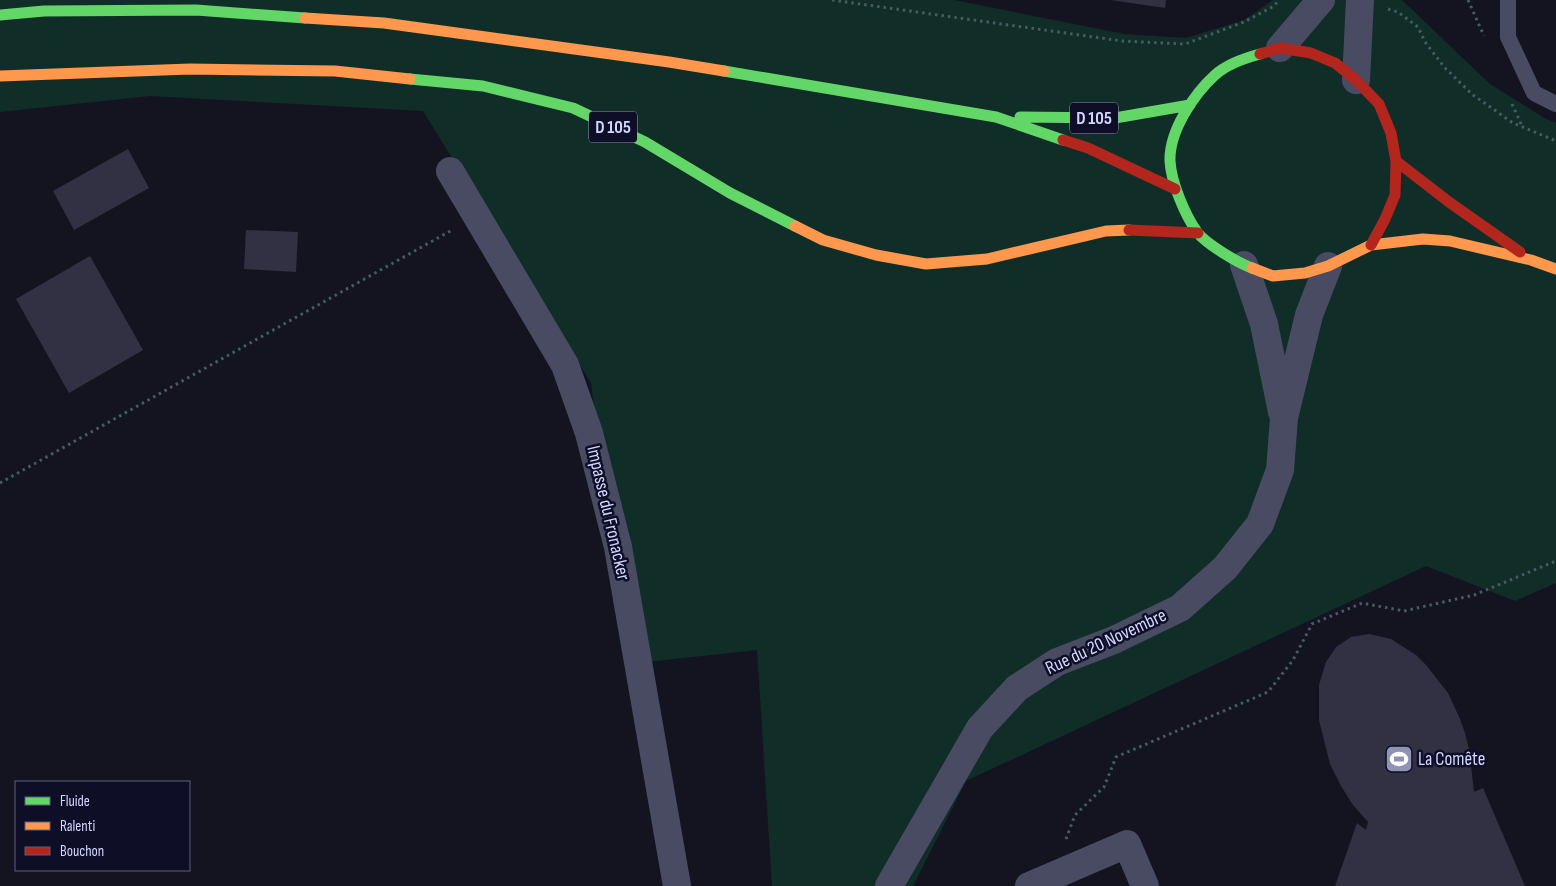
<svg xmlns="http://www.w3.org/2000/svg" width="1556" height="886" font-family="'Sofia Sans Condensed',sans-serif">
<rect width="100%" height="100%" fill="#141421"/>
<path fill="#112d28" d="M0,0H954L1124,34L1186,38L1244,20L1273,0H1402L1490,84L1546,119L1556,123V583L1515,601L1426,566L966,781L913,886H772L757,650L628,664L591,383L423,111L150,96L0,112Z"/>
<path fill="#313143" d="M1111,0H1166L1165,8Z
M128,149L149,188L74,230L53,191Z
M246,230L298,232L296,272L244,269Z
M90,256L143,350L69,393L16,299Z
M1369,634L1391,639L1416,655L1426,665L1448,693L1460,719L1465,733L1469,749L1474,792L1483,788L1525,886H1335L1357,823L1366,830L1368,822L1353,805L1341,786L1330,764L1319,720V685L1326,662L1336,647L1351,637Z"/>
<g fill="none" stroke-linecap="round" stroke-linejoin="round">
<path stroke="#465b64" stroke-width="3" stroke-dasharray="2.5 4" stroke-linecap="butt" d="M832,0L1122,41L1185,44L1244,22L1274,6L1279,0
M1468,0L1484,36
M1388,9L1398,12L1418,27L1425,42L1445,68L1473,95L1513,123L1556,141
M1512,104L1522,126
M0,483L452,230
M1066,839L1075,815L1104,787L1116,757L1268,692L1293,660L1312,624L1362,603L1404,611L1474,595L1556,561"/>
<path stroke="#484b62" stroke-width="16" d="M1508,0V37L1534,93L1556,104"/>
<path stroke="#484b62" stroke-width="28" d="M1280,48L1321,0
M1356,80L1360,0
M450,171L565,365L589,433L618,547L677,886
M1244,265L1264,324L1282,412
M889,886L980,728L1017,688L1057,662L1114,640L1180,608L1225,568L1260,524L1280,470L1284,418L1309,315L1328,266
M1029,886L1127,844L1145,886"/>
<path stroke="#63d668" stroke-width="11" d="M0,15L44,11L196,10L305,18
M724,71L996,117L1063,140
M410,79L483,86L573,108L645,142L730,193L795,226
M1020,117L1115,118L1190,105
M1252,268C1238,263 1206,244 1197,232C1185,215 1171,182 1170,161C1169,131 1194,94 1215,75C1227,64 1245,58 1260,54"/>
<path stroke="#ff974d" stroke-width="11" d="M305,18L384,23L669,62L724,71
M0,76L190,69L335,71L410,79
M795,226L823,240L876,255L926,264L987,259L1106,231L1129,230
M1252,268L1273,276L1305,273L1328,266L1371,245L1423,239L1450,241L1531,260L1556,269"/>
<path stroke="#b3261e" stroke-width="11" d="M1260,54L1280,48L1311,53L1335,63L1356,80L1379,104L1391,133L1396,161L1395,195L1385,219L1371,245
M1063,140L1088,148L1175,189
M1396,161L1449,202L1520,252
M1129,230L1198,233"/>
</g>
<defs>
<g id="stadium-square" transform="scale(1.4375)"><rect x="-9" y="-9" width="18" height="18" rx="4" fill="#9093b1" stroke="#0e0e27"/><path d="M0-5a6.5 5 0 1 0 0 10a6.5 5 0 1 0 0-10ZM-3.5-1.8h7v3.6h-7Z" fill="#fff"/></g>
</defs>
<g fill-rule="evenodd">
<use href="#stadium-square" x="1399" y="759"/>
</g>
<g text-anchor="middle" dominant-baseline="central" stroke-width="5" stroke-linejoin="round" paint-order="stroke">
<g fill="#0e0e27" stroke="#989bbe" stroke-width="1">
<rect x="1070" y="102.5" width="48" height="31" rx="4"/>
<rect x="589" y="111.5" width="48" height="31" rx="4"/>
</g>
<g font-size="18" font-weight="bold" fill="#d3d7ff">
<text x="1094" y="118">D 105</text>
<text x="613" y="127">D 105</text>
</g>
<g font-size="19" fill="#d3d7ff" stroke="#0e0e27">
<text transform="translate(608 513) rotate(77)">Impasse du Fronacker</text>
<text transform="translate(1106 642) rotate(-25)">Rue du 20 Novembre</text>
</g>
<g font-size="19" fill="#d3d7ff" stroke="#0e0e27" text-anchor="start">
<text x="1418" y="759">La Comête</text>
</g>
</g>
<rect x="15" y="781" width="175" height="90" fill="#0e0e27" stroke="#5d5e7d"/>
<rect x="25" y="797" width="25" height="8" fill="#63d668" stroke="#5d5e7d"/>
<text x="60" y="806" font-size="15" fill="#d3d7ff">Fluide</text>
<rect x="25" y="822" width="25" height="8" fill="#ff974d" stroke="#5d5e7d"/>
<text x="60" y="831" font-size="15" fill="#d3d7ff">Ralenti</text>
<rect x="25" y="847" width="25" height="8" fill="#b3261e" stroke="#5d5e7d"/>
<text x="60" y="856" font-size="15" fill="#d3d7ff">Bouchon</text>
</svg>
